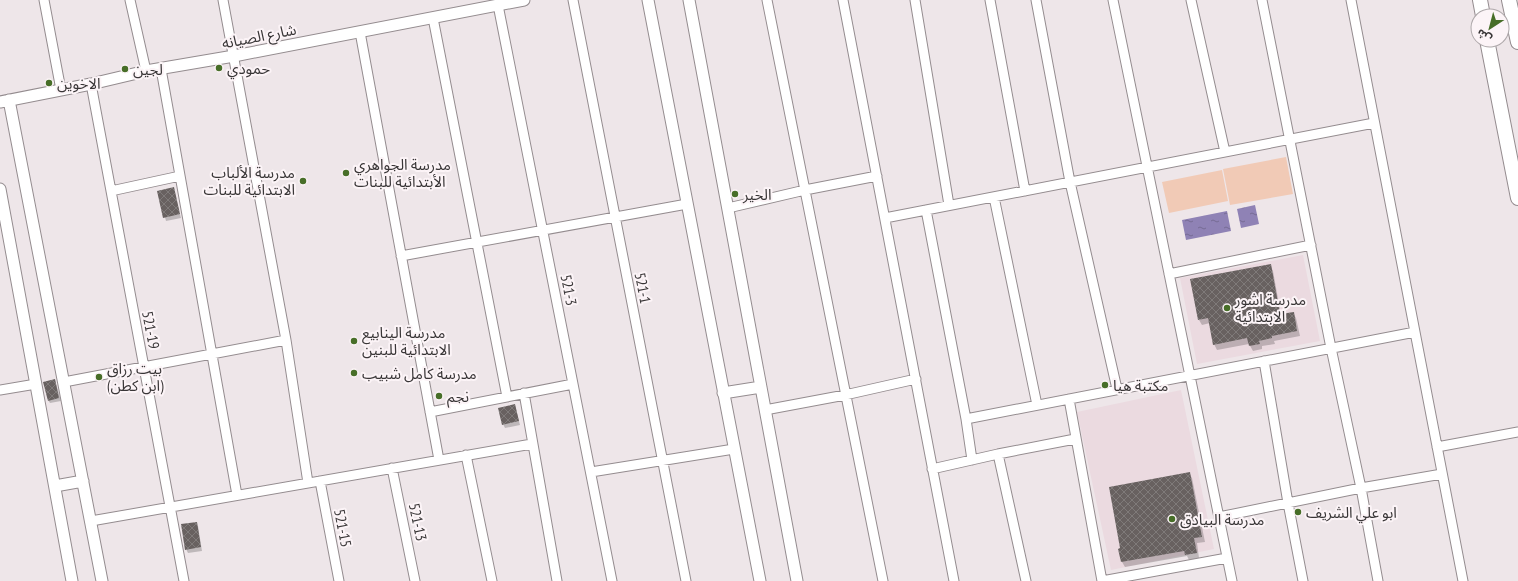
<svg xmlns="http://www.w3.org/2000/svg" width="1518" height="581" font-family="'PT Sans Narrow','Noto Sans Arabic',sans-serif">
<defs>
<pattern id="water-ripples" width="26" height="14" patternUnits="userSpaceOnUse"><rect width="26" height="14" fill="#8f82b5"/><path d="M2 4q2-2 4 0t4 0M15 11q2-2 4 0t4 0" fill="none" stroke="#766b94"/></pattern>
<pattern id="building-cross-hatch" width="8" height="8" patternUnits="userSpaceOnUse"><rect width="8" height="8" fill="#686160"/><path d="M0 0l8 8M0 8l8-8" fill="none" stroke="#7f7a79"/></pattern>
</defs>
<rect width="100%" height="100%" fill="#eee6e9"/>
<path fill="#ebdae0" d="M1303,255L1320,341L1197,364L1180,278Z
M1181,390L1214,549L1111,570L1077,412Z"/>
<path fill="#f1cab6" d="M1286,157L1293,194L1230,205L1223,169Z
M1222,170L1228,201L1169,213L1162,182Z"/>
<path fill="url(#water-ripples)" d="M1255,205L1259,224L1241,228L1237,209Z
M1227,211L1231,231L1186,240L1182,220Z"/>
<path fill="#0003" d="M173,188L181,218L166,221L158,191Z
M1270,265L1273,271L1281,315L1293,313L1296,318L1300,336L1274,341L1275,344L1262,346V349L1253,351L1249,344L1217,350L1214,344L1210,323L1202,325L1199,320Z
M55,380L61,401L50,403L48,400Z
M515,406L520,425L505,428L503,424Z
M1189,473L1192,478L1205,542L1197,543L1199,558L1189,560L1187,556L1125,567L1122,562L1120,550Z
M196,523L198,526L202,551L188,553L186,549Z"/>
<path fill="url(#building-cross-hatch)" d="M174,187L180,214L163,218L157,191Z
M1271,264L1280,314L1294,312L1297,331L1272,336V338L1259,341L1260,344L1249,346L1247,338L1213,345L1208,318L1198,320L1190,279Z
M55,379L59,398L48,401L43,382Z
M515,404L519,421L502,425L498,408Z
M1190,472L1202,537L1194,538L1197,553L1185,555L1184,551L1121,562L1118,549L1120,548L1109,487Z
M197,522L201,547L185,550L181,524Z"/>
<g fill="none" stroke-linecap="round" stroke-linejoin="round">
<g stroke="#948c8f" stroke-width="11">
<path id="minor" d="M44,0L61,90
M130,0L146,71
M223,0L286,340L308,483
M573,0L686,581
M767,0L883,581
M843,0L954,581
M915,0L949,205
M990,0L1025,191
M1036,0L1070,182L1117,389
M1113,0L1232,581
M1191,0L1225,152
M1262,0L1331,348L1361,488L1378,581
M1351,0L1463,581
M498,5L612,581
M433,18L507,397
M360,32L439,460
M161,69L237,495
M91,84L184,581
M111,191L180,176
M994,197L1037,405
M728,208L805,190L877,176
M926,210L966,419L972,460
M885,218L1374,123
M401,256L687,204
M1169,274L1311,245
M1264,361L1288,503L1303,581
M64,382L286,340
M0,390L36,384
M524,393L557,581
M1069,399L1102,581
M765,410L845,395L916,379
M430,412L573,384
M966,419L1415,332
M1437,447L1518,432
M998,454L1026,581
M466,455L492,581
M392,468L415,581
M932,469L998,454L1075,439
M591,472L734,449
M320,481L339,581
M1219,517L1361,488L1442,474
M91,521L532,444
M1102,581L1227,558"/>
</g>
<g stroke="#948c8f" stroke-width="13">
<path id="tertiary" d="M648,0L760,581
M689,0L797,581
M9,100L102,581
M0,102L91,84L146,71L234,56L524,0
M0,189L72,581
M723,393L761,387
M55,486L83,481"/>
</g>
<g stroke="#948c8f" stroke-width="16">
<path id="primary" d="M1480,0L1483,16
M1509,0L1518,42
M1487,40L1518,198"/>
</g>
<use href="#minor" stroke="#fff" stroke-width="9"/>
<use href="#tertiary" stroke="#fff" stroke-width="11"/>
<use href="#primary" stroke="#fff" stroke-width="14"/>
</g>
<g fill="#476e28" stroke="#fcf4f7" stroke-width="1.5">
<circle cx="219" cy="68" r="4"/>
<circle cx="125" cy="69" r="4"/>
<circle cx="49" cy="83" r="4"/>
<circle cx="346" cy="173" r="4"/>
<circle cx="303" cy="181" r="4"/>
<circle cx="735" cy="194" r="4"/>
<circle cx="1227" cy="308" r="4"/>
<circle cx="354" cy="341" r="4"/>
<circle cx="354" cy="373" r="4"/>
<circle cx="99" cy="377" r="4"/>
<circle cx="1105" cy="385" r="4"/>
<circle cx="439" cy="396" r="4"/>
<circle cx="1298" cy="512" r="4"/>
<circle cx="1172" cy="519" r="4"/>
</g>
<g text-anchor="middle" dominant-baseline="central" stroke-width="4" stroke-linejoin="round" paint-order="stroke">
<g font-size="15" fill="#393637" stroke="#fcf4f7">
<text transform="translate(259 36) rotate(-11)">شارع الصيانه</text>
<text transform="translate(643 288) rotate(79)">521-1</text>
<text transform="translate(569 290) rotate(79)">521-3</text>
<text transform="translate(151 330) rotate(79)">521-19</text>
<text transform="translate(418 522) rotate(78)">521-13</text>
<text transform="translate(343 528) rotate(79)">521-15</text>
</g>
<g font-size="15" fill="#393637" stroke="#fcf4f7" text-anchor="start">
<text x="227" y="68">حمودي</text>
<text x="133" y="69">لجين</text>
<text x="57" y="83">الاخوين</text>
<text x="354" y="164">مدرسة الجواهري<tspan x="354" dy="17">الأبتدائية للبنات</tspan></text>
<text x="295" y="172" text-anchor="end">مدرسة الألباب<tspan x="295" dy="17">الابتدائية للبنات</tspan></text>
<text x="743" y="194">الخير</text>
<text x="1235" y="299">مدرسة اشور<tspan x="1235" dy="17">الابتدائية</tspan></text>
<text x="362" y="332">مدرسة الينابيع<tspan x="362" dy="17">الابتدائية للبنين</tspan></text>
<text x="107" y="368">بيت رزاق<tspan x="107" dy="17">(ابن كطن)</tspan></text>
<text x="362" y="373">مدرسة كامل شبيب</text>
<text x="1113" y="385">مكتبة هيا</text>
<text x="447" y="396">نجم</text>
<text x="1306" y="512">ابو علي الشريف</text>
<text x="1180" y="519">مدرسة البيادق</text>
</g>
</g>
<g transform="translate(1490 28) rotate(216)"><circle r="19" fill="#fcf4f7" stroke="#aea8aa"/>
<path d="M0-3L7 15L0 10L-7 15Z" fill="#476e28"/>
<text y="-6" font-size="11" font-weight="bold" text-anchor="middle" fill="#393637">ش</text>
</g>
</svg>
